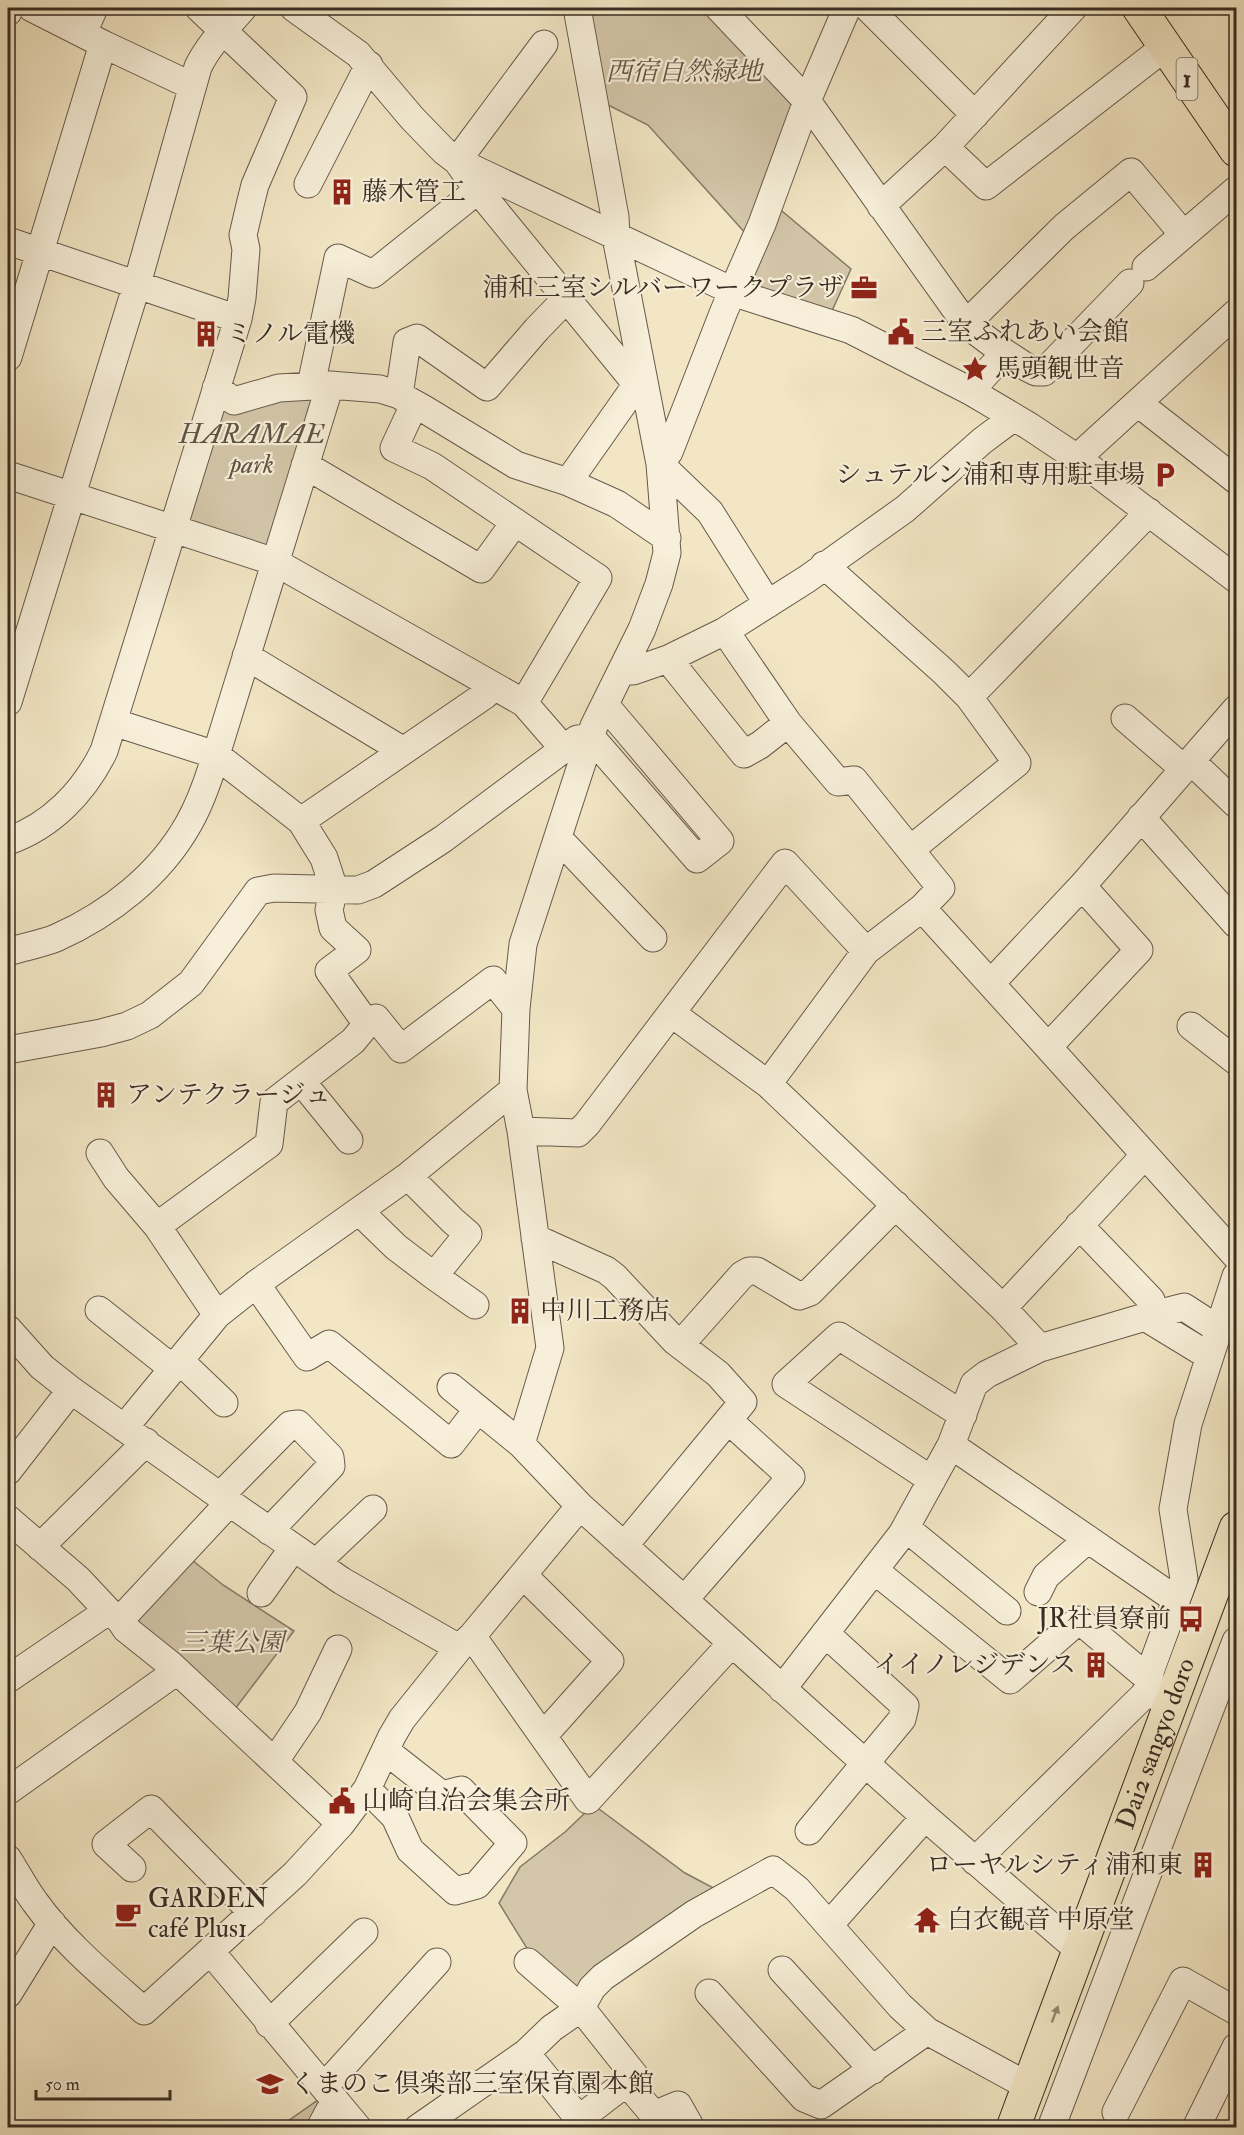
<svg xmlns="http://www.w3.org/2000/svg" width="1244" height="2135" font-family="'IM FELL Double Pica','Noto Serif JP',serif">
<rect width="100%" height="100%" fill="#f2e6c4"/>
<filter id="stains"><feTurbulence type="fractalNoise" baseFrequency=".00333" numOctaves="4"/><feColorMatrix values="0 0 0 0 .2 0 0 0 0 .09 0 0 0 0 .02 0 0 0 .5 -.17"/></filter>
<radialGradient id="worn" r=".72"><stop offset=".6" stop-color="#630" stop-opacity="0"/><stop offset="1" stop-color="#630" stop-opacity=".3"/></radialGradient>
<path fill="#d3c6a9" stroke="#867966" stroke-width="1.5" d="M580,8H711L800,102L748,236L648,125L600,101Z
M776,206L851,269L830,315L745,288Z
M319,391L271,553L182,526L217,395Z
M187,1556L223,1585L294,1631L232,1713L132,1626Z
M595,1806L685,1873L725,1894L580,1992L544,1976L499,1903L520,1867L565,1832L587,1811Z
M318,2100V2108L310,2127L278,2128Z"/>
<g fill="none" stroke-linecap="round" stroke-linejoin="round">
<g stroke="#675a4b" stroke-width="29">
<path id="minor" d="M32,8L103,44L192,86
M294,8L358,54L412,118L444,151L457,161L478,190L643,392
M577,8L615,217L616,237L660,464L710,512L768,604
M719,8L807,101L966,324L1005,353L1028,368L1036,372H1044L1130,283
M868,8L975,115
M8,12L9,8
M83,33L94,8
M544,44L457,161L741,295L851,330L970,391L1029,426L1077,458L1236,579
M945,147L986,186L1165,47
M308,184L369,65
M881,206L945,147L1073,8
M8,241L238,319
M1146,267L1236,190
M966,324L1064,227L1131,172L1183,234
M8,357L103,44
M311,385L338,258L373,274L478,190
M216,388L234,401L279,388L330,385L380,389L399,395L424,409L516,465L568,482L617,504L667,538
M970,391L1005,353
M399,395L407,342L417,338L487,387L537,329L567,298
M1138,403L1236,480
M414,405L394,448L432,466L598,578L524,703
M1077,458L1236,313
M305,465L481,569L515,522
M8,475L275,562L524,703L564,749
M568,482L637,384
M824,565L944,672L969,697L1017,763L911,849
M725,631L788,723L838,782L854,780L941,888L922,908L866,951L768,1084
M246,656L402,750
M668,659L744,754L760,745L788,723
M623,671H633L668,659L725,631L807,579L905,509L982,441L1014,417
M969,697L1149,512
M8,702L137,284L198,67C209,44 227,27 243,8
M1125,718L1184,769
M113,722L216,755L301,821L324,858L334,889L329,910L333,928L357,950L329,971L367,1024L353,1041L274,1102L269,1144L157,1226
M1191,761L1236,804
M1141,817L1236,924
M301,821L485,695L493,687
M558,838L653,938
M8,841C51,826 84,792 104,751L238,319L242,298L246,249L243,235L250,205L255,185L293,97L199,8
M1082,886L1139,950L1048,1047L1236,1256
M922,908L1048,1047
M8,952C23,947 41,944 56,938C110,914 160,875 189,823C201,802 209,778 216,755L330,385
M991,983L1082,886L1236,709
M671,1013L768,1084L1003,1308L1040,1348
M367,1024L376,1018L401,1049L493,980L516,1009
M1191,1026L1236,1061
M8,1050L101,1033L127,1026L150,1015L191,983L258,891L274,888L358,890L374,884L443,839L577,739L591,737L697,859L720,841L611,712L604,708
M302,1082L349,1140
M521,1131L578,1133L587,1124L785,863L866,951
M100,1153L116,1178L157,1226L217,1315
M360,1212L396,1247L434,1276L468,1234L453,1221L408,1176
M1079,1225L1151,1300L1155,1314
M535,1238L606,1270L615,1277L675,1341L718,1374L743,1402L624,1546
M434,1276L475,1305
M256,1284L307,1357L329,1344L451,1444L478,1409
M1003,1308L1145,1155
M99,1310L172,1368
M1145,1317L1184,1307L1218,1329
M8,1329L42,1367L71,1390L220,1496L342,1581L459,1648
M680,1345L742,1275L749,1271H757L799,1296L810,1292L896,1205
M179,1360L224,1403
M451,1387L521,1444L580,1506L925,1817L1067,1940L1080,1947
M124,1428L217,1315L256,1284L408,1176L513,1090
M521,1444L550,1348L521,1131L513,1090L516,1009L523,944L594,726L642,629L659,584L667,553L660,464L669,452L724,311L762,224L807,101L847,8
M951,1445L1175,1599
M8,1471L71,1390
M932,1480L786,1384L839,1336L963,1415
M220,1496L290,1425L298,1424L330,1457L331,1466L269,1531
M8,1519L78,1579L108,1611L120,1620L126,1629L171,1665L341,1824
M906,1528L1007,1611
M40,1547L146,1442
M316,1563L373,1509
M874,1570L1010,1680L1079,1620L1149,1679
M523,1575L610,1661L543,1736
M1038,1592L1046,1576L1088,1539
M261,1593L293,1548
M684,1600L791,1477L728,1420
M120,1620L229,1503
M472,1636L588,1800L732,1643
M8,1679L108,1611
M782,1689L902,1534L951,1445L974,1384L987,1374L1040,1348L1145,1317L1209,1356
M1146,1693L1151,1669L1184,1579L1173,1509L1188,1424L1236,1276
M275,1761L308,1712L338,1649
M367,1789L395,1817L410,1850L455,1891L477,1885L513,1843L461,1790L442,1795L386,1751
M8,1791L177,1671
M809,1831L902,1719L905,1706L825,1633
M8,1859C17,1873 25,1889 35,1902C65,1944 106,1977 144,2011L295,1874L341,1824L367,1789L392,1736L402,1719L459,1648L472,1636L580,1506
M975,1861L1146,1693L1162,1698
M132,1868L106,1844L151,1809L253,1913
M829,1925L925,1817
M210,1951L358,2128
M782,1970L873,2070
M709,1993L804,2098L821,2105L927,2031
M8,1994L52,1923
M269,2024L364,1932
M526,2053L579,2119L635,2076L581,2008L528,1962
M627,2083L654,2115L678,2105L691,2128
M324,2087L437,1962
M1116,2112L1183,1981L1236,2011
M320,2128L335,2100
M418,2128L526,2053L552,2028L581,2008L592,1988L603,1977L694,1914L773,1870L797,1889L900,2006L927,2031L1028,2086
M1051,2128L1236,1641
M1196,2128L1236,2047"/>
</g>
<g stroke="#392c23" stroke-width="35">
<g id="major">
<path d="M1139,8L1236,150"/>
<path id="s1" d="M1013,2128L1236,1528"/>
</g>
</g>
<use href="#minor" stroke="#f7efd9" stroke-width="27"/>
<use href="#major" stroke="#f2e6c4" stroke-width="33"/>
</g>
<defs><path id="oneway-solid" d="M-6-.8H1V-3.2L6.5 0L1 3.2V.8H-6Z" transform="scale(1.5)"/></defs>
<use fill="#968974" href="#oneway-solid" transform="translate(1055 2014) rotate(-69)"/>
<defs>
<g id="building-bare" transform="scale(2.07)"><path d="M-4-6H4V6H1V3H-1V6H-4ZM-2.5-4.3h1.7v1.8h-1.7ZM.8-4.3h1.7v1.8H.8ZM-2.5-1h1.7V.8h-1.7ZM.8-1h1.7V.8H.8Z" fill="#8f2418" stroke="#f7efd9" stroke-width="2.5" paint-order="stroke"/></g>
<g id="office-bare" transform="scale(2.07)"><path d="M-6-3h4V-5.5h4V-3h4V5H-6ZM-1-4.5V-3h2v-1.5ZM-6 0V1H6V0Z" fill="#8f2418" stroke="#f7efd9" stroke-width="2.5" paint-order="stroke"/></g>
<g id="civic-bare" transform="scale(2.07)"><path d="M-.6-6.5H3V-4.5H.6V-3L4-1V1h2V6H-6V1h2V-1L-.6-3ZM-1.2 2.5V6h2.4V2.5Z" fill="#8f2418" stroke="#f7efd9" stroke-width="2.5" paint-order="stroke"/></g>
<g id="sight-bare" transform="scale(2.07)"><path d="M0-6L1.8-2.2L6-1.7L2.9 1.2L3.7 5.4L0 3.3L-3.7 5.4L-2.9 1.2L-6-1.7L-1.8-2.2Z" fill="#8f2418" stroke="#f7efd9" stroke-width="2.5" paint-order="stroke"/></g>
<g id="parking-bare" transform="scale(2.07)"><path d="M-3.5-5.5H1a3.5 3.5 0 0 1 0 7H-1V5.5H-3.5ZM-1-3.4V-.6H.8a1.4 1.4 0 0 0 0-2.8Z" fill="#8f2418" stroke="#f7efd9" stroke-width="2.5" paint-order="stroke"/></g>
<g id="bus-bare" transform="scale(2.07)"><path d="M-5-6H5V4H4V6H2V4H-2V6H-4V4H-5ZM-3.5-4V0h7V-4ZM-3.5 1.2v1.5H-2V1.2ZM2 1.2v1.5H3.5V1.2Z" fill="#8f2418" stroke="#f7efd9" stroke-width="2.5" paint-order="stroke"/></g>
<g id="cafe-bare" transform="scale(2.07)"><path d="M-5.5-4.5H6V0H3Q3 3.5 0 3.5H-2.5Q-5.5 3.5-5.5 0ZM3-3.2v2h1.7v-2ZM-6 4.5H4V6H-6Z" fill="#8f2418" stroke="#f7efd9" stroke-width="2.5" paint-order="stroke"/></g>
<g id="temple-bare" transform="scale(2.07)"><path d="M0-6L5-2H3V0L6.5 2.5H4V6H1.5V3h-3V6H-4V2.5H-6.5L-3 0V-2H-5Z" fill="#8f2418" stroke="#f7efd9" stroke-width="2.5" paint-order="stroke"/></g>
<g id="school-bare" transform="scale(2.07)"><path d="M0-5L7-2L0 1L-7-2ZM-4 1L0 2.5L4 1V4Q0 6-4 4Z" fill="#8f2418" stroke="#f7efd9" stroke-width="2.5" paint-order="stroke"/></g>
</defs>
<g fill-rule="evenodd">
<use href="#building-bare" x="342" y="192"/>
<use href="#office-bare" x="864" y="288"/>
<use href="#civic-bare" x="901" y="332"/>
<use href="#building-bare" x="206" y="334"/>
<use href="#sight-bare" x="975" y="369"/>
<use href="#parking-bare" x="1165" y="475"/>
<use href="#building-bare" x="106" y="1095"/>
<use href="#building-bare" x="520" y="1311"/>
<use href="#bus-bare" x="1191" y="1619"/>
<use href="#building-bare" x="1096" y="1665"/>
<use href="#civic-bare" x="342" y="1801"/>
<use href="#building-bare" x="1203" y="1865"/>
<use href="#cafe-bare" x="128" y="1914"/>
<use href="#temple-bare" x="927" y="1920"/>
<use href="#school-bare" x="270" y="2084"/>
</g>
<g text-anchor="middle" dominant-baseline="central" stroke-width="4.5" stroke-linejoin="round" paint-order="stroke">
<rect fill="#f7efd9" stroke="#72665a" stroke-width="1.5" x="1176.5" y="58" width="21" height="42" rx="4.5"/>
<g font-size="24" font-weight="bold" fill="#392c23">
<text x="1187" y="79">1</text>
</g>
<g font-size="26" font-style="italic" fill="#605244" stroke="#f7efd9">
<text x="684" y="72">西宿自然緑地</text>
<text x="252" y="435">HARAMAE<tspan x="252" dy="30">park</tspan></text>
<text x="232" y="1643">三葉公園</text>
</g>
<g font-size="26" fill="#392c23" stroke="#f7efd9" text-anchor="start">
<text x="362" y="192">藤木管工</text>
<text x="844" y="288" text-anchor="end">浦和三室シルバーワークプラザ</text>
<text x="921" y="332">三室ふれあい会館</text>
<text x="226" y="334">ミノル電機</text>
<text x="995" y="369">馬頭観世音</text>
<text x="1145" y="475" text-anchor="end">シュテルン浦和専用駐車場</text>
<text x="126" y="1095">アンテクラージュ</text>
<text x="540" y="1311">中川工務店</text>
<text x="1171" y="1619" text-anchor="end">JR社員寮前</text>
<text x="1076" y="1665" text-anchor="end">イイノレジデンス</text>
<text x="362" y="1801">山崎自治会集会所</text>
<text x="1183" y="1865" text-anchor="end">ローヤルシティ浦和東</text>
<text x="148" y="1899">GARDEN<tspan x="148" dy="30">café Plus1</tspan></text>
<text x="947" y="1920">白衣観音 中原堂</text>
<text x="290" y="2084">くまのこ倶楽部三室保育園本館</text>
</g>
<g font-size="26" fill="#392c23" stroke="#f7efd9">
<text stroke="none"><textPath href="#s1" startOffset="410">Dai2 sangyo doro</textPath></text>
</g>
</g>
<rect width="1244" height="2135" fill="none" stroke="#f2e6c4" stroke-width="30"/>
<rect x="9" y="9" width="1226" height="2117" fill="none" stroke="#392c23" stroke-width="3"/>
<rect x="15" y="15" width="1214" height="2105" fill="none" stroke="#392c23" stroke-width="1.5"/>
<path d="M36 2090v9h134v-9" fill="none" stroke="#392c23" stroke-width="3"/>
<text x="45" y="2090" font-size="18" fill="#392c23" stroke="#f7efd9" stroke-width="4.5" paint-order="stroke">50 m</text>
<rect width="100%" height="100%" filter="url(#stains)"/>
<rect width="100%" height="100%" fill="url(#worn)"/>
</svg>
